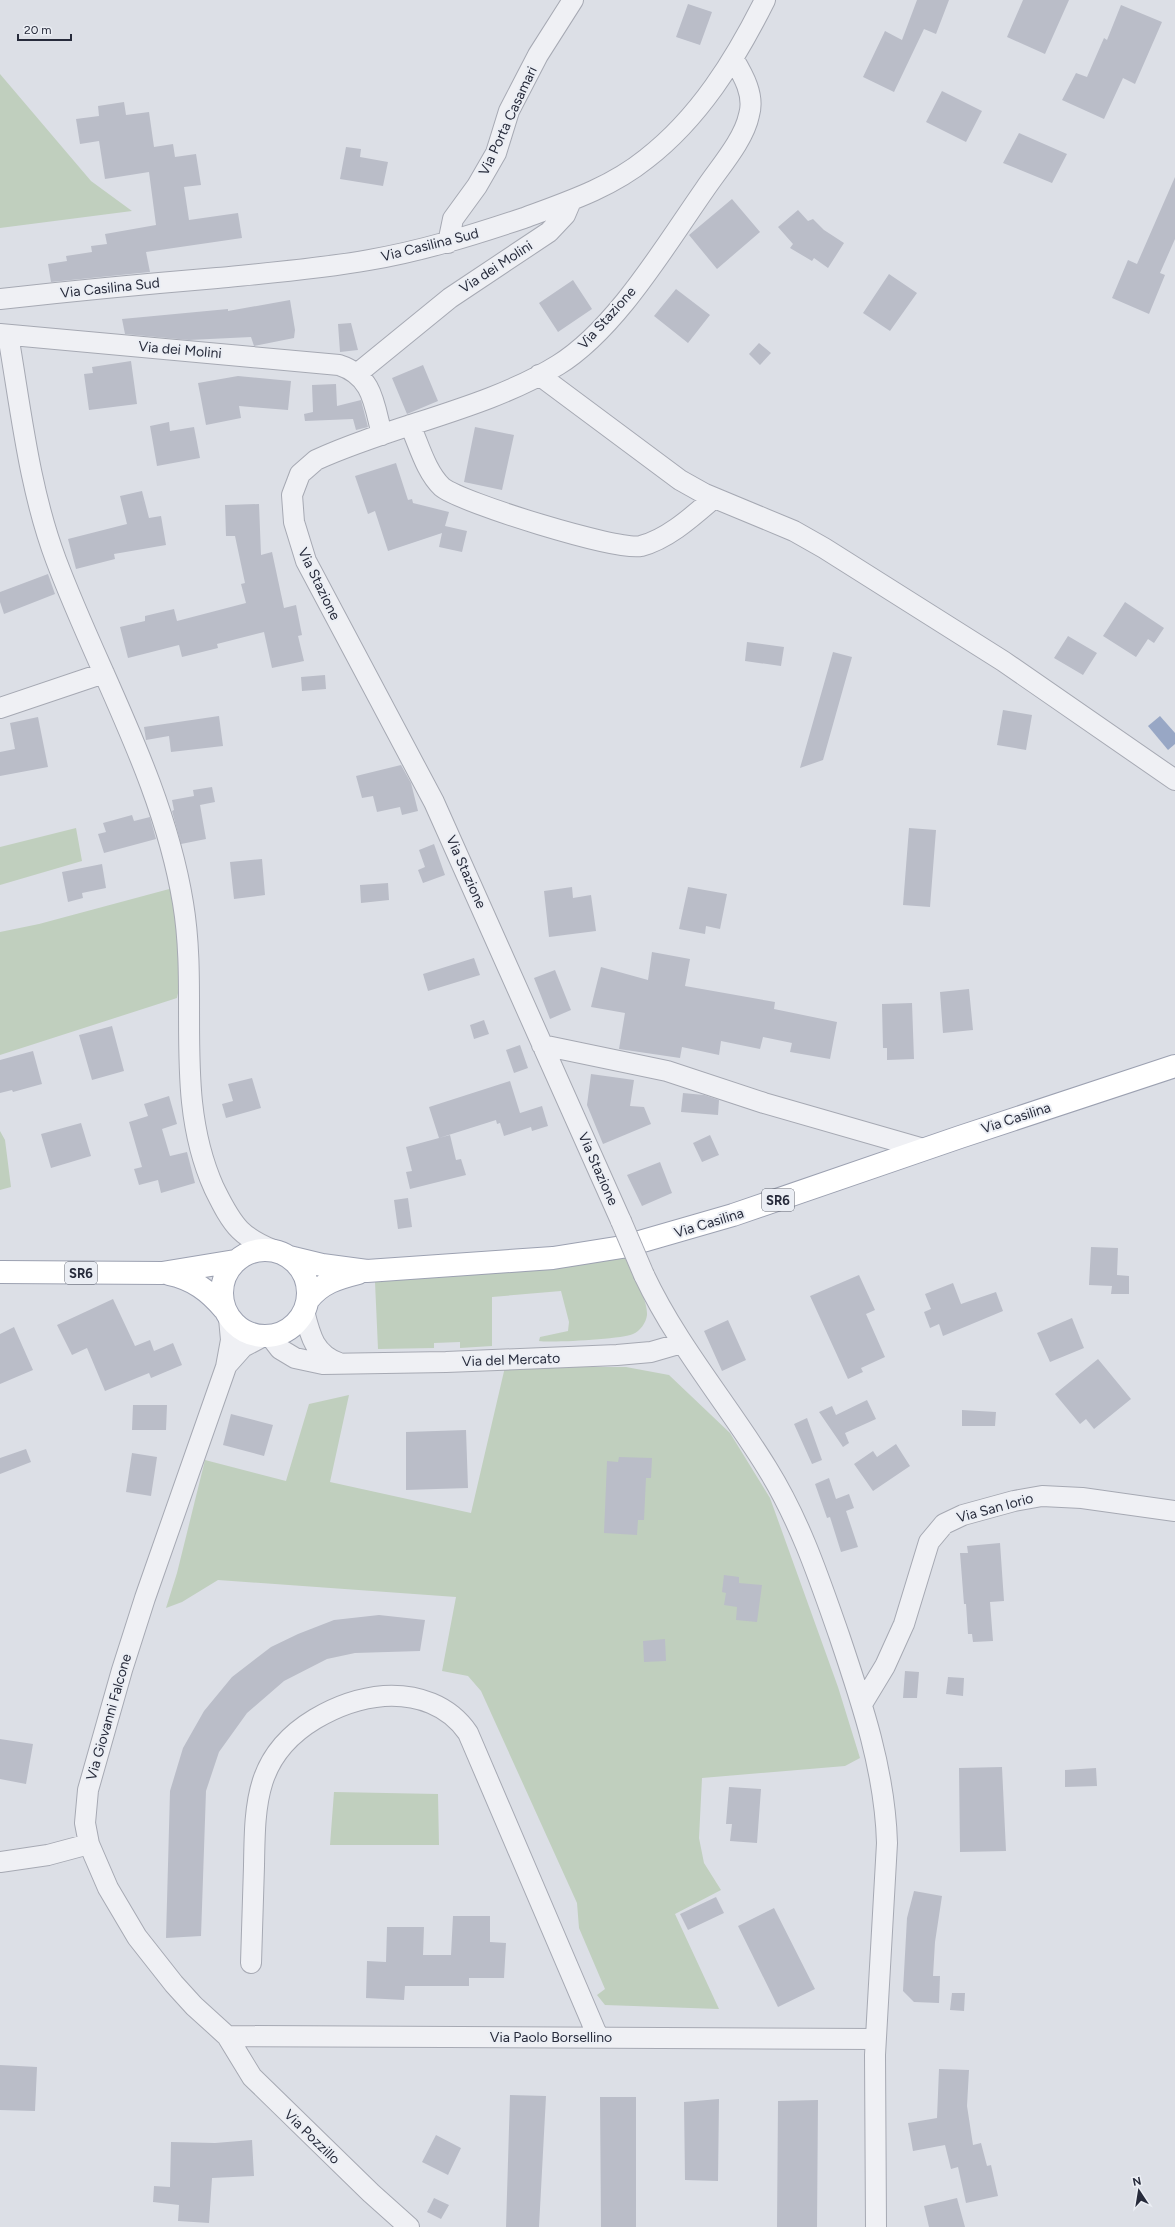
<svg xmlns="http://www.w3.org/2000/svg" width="1175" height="2227" font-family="Figtree,sans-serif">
<rect width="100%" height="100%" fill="#dcdfe6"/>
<path fill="#c0cfbe" d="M0,74L91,181L132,211L0,228Z
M76,828L82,861L0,885V847Z
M173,888C179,924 186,962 177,998L0,1055V932L39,924Z
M0,1131L5,1140L11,1187L0,1190Z
M625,1255C631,1271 648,1299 647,1315C646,1323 640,1331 633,1334C623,1339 552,1343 539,1341L540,1337L568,1331L569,1322L561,1291L492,1297V1346L460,1348V1342L434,1343V1348L378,1349L375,1282L357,1281Z
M505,1367H626L669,1375L730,1433L770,1498L838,1687L860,1758L845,1766L702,1778L699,1838L704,1863L721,1890L675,1914L719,2009L605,2005L597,1995L605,1989L579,1928L577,1903L481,1691L468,1676L442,1671L456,1597L218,1580L182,1602L166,1608L177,1573L205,1460L286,1481L309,1404L349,1395L330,1482L471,1513Z
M334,1792L438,1794L439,1845H330Z"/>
<path fill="#98a7c5" d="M1160,716L1175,733V744L1168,750L1148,726Z"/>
<path fill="#babdc8" d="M917,0H949L936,34L924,29L894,92L863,77L885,31L902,40Z
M1023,0H1069L1045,54L1007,37Z
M688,4L712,12L700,45L676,37Z
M1121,5L1162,22L1135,84L1123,78L1104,119L1062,100L1076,73L1087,77L1104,38L1107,40Z
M942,91L982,111L966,142L926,122Z
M124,102L126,115L149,112L154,147L173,144L175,157L196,154L201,185L184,187L189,220L238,213L242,238L146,252L150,272L51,282L48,264L67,261L66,256L92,252L91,246L107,244L105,234L156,225L149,172L105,179L99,141L80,144L76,119L99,116L98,106Z
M1019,133L1067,154L1052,183L1003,163Z
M346,147L361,149L360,157L388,162L383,186L340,179Z
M1175,177V239L1160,273L1165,275L1149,314L1112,298L1128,260L1137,264Z
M732,199L760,232L717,269L689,235Z
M798,210L808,221L813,219L824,230L844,243L828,268L814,258L812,261L790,248L793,244L778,227Z
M889,274L917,293L890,331L863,313Z
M573,280L592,309L558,332L539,303Z
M676,289L710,315L688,343L654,316Z
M290,300L295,330L294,338L254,346L251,337L189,340L125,334L122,319L228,309V311Z
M351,323L358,350L340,352L338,324Z
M759,343L771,353L760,365L749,354Z
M131,361L137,404L89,410L84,374L93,373L92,367Z
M423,365L438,401L407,414L392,378Z
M238,376L291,381L288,410L239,406L241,418L206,425L198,383Z
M336,384L337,406L361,400L368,427L356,430L353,419L305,421L304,414L313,412L312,385Z
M169,422L170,431L194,427L200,458L157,466L150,426Z
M475,427L514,435L502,490L464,482Z
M396,463L408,500L412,499L413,503L449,512L445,526L467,531L462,552L439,547L442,533L388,551L375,511L368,514L355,476Z
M142,491L149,518L161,516L166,545L114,554L115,559L76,569L68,539L127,524L120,496Z
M259,504L261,555L272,552L284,608L296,605L302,635L298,636L304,661L272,668L264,632L217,644L218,648L182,657L179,645L128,658L120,627L145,621V616L174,609L177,621L246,603L241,584L245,583L235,536H226L225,505Z
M48,574L55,594L4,614L0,602V592Z
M1125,602L1164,628L1154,643L1148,639L1136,657L1103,636Z
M1068,636L1097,653L1083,675L1054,658Z
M747,642L784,647L781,666L745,661Z
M833,652L852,657L823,760L800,768Z
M325,675L326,689L302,691L301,677Z
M1003,710L1032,715L1026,750L997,745Z
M219,716L223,746L171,752L169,736L146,740L144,727Z
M38,717L48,767L0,776V752L15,749L10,723Z
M401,765L411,783L418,811L402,815L400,807L377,812L373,796L362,798L356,776Z
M212,787L215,802L200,805L206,839L181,844L172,811L174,810L172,800L194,796L193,790Z
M132,815L134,821L150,817L156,839L104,853L98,834L106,832L103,823Z
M909,828L936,830L930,907L903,905Z
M434,844L445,875L423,883L418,870L425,867L419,850Z
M262,859L265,895L234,899L230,862Z
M102,864L106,888L82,893L83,898L68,902L62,872Z
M388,883L389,900L361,903L360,885Z
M572,887L573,898L591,895L596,931L549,937L544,891Z
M688,887L727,894L720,929L706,926L705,934L679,929Z
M652,952L690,959L685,986L775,1002L774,1009L837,1022L830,1059L790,1052L792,1043L763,1037L760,1049L721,1041L719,1055L682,1047L680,1058L619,1049L625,1013L591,1007L601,967L648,980Z
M474,958L480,975L428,991L423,974Z
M555,970L571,1010L550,1019L534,978Z
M969,989L973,1030L943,1033L940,992Z
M912,1003L914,1059L887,1060V1048H883L882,1004Z
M484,1020L489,1034L474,1039L470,1025Z
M112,1026L124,1071L92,1080L79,1035Z
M520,1045L528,1068L514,1073L506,1050Z
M33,1051L42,1084L13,1092L12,1090L0,1093V1060Z
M591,1074L634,1080L630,1106L644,1107L651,1124L603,1144L587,1105Z
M252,1078L261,1108L226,1118L222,1104L233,1101L228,1084Z
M510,1081L520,1113L542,1106L548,1126L532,1131L531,1127L504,1136L500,1123L497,1124L496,1120L439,1138L429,1107Z
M683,1093L704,1095L719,1100L718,1115L681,1112Z
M169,1096L177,1124L162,1129L170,1156L187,1152L195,1183L161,1193L158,1180L139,1185L134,1169L142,1167L129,1122L148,1116L144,1104Z
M81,1123L91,1156L51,1168L41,1134Z
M450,1135L456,1160L461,1159L466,1175L410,1189L406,1172L412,1171L406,1147Z
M710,1135L719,1155L702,1162L693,1143Z
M660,1162L672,1193L642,1206L627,1175Z
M408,1198L412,1227L398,1229L394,1200Z
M1091,1247L1118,1248L1117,1275L1129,1276V1294H1111L1112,1286L1089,1285Z
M859,1275L875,1310L866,1314L885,1357L861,1368L863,1372L848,1379L810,1296Z
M953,1283L961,1304L996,1292L1003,1311L943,1336L939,1324L930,1328L924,1312L931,1309L925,1294Z
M113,1299L135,1346L150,1340L154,1351L173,1343L182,1365L151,1378L149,1373L105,1391L87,1348L72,1355L57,1325Z
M1072,1318L1084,1348L1050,1362L1037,1333Z
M728,1320L746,1360L722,1371L704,1331Z
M14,1327L33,1370L0,1384V1334Z
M1098,1359L1131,1399L1094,1429L1086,1419L1080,1424L1055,1394Z
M867,1400L876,1419L845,1433L849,1443L843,1447L819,1412L832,1406L836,1415Z
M133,1405H167L166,1430H132Z
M962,1410L996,1412L995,1426H962Z
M231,1414L273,1425L264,1456L223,1445Z
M807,1418L822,1460L812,1464L794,1424Z
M466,1430L468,1488L406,1490V1432Z
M896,1444L910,1466L873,1491L854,1464L873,1451L877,1457Z
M26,1449L31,1462L0,1474V1458Z
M132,1453L157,1457L151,1496L126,1492Z
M619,1457L652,1458L651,1478H646L644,1520H638L637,1535L604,1533L607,1461L618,1462Z
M829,1478L836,1499L849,1494L854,1508L846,1511L858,1547L841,1552L830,1517L827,1518L815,1484Z
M1000,1543L1004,1601L990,1602L993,1641L973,1642L972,1634H968L966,1604H964L960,1553H968L967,1546Z
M724,1575L739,1577V1583L762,1585L757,1622L736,1620L737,1607L724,1605L726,1593L722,1592Z
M379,1615L425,1620L420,1651L355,1653L327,1659L284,1681L247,1713L219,1752L206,1791L201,1936L166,1938L170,1791L183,1748L204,1711L232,1677L271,1647L298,1634L334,1620Z
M665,1639L666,1661L644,1662L643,1641Z
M905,1671L919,1672L917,1698H903Z
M948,1677L964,1678L963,1696L946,1694Z
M0,1739L33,1744L26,1784L0,1779Z
M1002,1767L1006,1851L960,1852L959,1768Z
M1096,1768L1097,1786L1065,1787V1770Z
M729,1787L761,1789L757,1843L730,1841L732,1824H726Z
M914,1891L942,1896L935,1942L933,1976H940L939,2003L914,2002L903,1991L907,1918Z
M716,1897L724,1913L688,1930L680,1914Z
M774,1908L815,1989L778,2007L738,1926Z
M453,1916H490V1942L506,1943L504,1978H469V1986H405L404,2000L366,1998L367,1961L386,1962L387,1927H424L423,1955H451Z
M952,1993H965L964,2011L950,2010Z
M0,2065L37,2067L35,2111L0,2110Z
M939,2069L969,2070L967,2106L973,2145L981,2143L987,2166L991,2165L998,2196L966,2203L958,2167L951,2169L945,2145L913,2151L908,2123L937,2118Z
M510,2095L546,2096L539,2227H506Z
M600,2097H636V2227H601Z
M719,2099L718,2181L685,2180L684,2102Z
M818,2100L817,2227H777L778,2101Z
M436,2135L461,2148L448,2175L422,2162Z
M252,2140L254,2176L212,2178L209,2223L178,2221L179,2205L153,2202L154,2186L170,2187L171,2142L215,2143Z
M434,2198L449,2205L441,2219L427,2212Z
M957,2198L965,2227H929L924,2206Z"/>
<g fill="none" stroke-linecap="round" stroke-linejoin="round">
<g stroke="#a6a9b3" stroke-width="22">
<path id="minor" d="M448,243L453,219L477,186L496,153L509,111L538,55L573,0
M0,299C72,291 145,284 217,278C268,273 319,269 369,260C422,251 473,235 524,218C567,202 610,188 646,159C699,118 735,60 765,0
M0,334L339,365C373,376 374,404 382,435
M8,335C21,410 29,488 56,560C99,674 163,781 183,903C199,998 173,1097 214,1188C221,1202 229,1219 240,1230C249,1239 261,1245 273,1250
M358,373L450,298L549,232L565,215L571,201
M539,375L680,480L705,494L794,531L824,548L1003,661L1175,780
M410,425C419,445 426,472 442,487C462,503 617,551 641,546C668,539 693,516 714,498
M0,708L104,673
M542,1045L667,1071L764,1103L924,1149
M621,1221L434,802L306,561L294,522L292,495L300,474L316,460C392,425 487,409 558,365C616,329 665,246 705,189C719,168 744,140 749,115C755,95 743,75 733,58
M644,1275C677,1345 727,1403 767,1468C800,1521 819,1578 839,1635C862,1703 885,1771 887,1843L875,2055L876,2227
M304,1311C310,1335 314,1354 339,1363
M229,1318L231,1340L226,1367L145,1598L122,1670L88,1790L85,1823L89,1844L108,1888L137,1937L174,1984L194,2006L227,2036L252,2077L371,2193L409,2227
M270,1336L280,1349L295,1358L323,1364L446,1362L617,1355L651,1352L682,1343
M227,1365L243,1347L262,1337
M862,1704L885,1666L904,1624L929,1542L944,1524L963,1515L1014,1501L1042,1496L1082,1498L1175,1511
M0,1862L48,1855L89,1844
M251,1963C252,1931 253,1899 254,1866C255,1803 255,1755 315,1719C337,1706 359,1698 384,1696C417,1694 449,1705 468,1733L598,2037
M227,2036L875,2039"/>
</g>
<g stroke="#9ca1b1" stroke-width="24">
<path id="primary" d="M222 1293a43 43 0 1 1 86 0a43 43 0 1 1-86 0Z
M289,1257L322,1265L367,1271L553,1258L622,1247L733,1215L960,1137L1175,1066
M0,1272L162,1273L235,1261
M169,1274C193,1279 209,1291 224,1309
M308,1300C321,1283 338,1278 358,1273"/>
</g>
<use href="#minor" stroke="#eff0f4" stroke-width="20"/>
<use href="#primary" stroke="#fff" stroke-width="22"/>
<g stroke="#a6a9b3" stroke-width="22" stroke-linecap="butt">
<path id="minor-bridge" d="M621,1221L644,1275"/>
</g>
<use href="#minor-bridge" stroke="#eff0f4" stroke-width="20"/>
</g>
<g text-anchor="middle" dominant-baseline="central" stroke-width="4" stroke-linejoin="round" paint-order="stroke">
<g fill="#ebeef4" stroke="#626672" stroke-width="1">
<rect x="762" y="1189" width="32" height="22" rx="3"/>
<rect x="65" y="1262" width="32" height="22" rx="3"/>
</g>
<g font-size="13" font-weight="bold" fill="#272b3b">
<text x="778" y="1200">SR6</text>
<text x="81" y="1273">SR6</text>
</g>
<g font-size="14" fill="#272b3b" stroke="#ebeef4">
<text transform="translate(508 121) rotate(-65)">Via Porta Casamari</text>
<text transform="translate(430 245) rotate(-14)">Via Casilina Sud</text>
<text transform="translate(496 267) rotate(-33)">Via dei Molini</text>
<text transform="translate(110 288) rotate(-6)">Via Casilina Sud</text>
<text transform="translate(607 318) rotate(-48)">Via Stazione</text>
<text transform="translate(180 350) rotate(5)">Via dei Molini</text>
<text transform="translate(319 584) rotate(64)">Via Stazione</text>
<text transform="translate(466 872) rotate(66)">Via Stazione</text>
<text transform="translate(1016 1118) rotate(-18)">Via Casilina</text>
<text transform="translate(598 1169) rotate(66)">Via Stazione</text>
<text transform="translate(709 1223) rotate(-17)">Via Casilina</text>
<text transform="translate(511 1360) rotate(-2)">Via del Mercato</text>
<text transform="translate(995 1508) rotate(-15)">Via San Iorio</text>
<text transform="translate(109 1717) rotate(-74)">Via Giovanni Falcone</text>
<text x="551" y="2037">Via Paolo Borsellino</text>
<text transform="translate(312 2137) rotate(44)">Via Pozzillo</text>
</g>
</g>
<g transform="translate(1139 2191) rotate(348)" stroke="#ebeef4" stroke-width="3" paint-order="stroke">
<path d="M0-3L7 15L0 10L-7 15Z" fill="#272b3b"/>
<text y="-6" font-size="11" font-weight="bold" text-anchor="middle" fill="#272b3b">N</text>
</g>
<path d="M18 34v6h53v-6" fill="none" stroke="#272b3b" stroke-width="2"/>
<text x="24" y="34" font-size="12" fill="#272b3b" stroke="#ebeef4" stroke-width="3" paint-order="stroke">20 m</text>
</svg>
